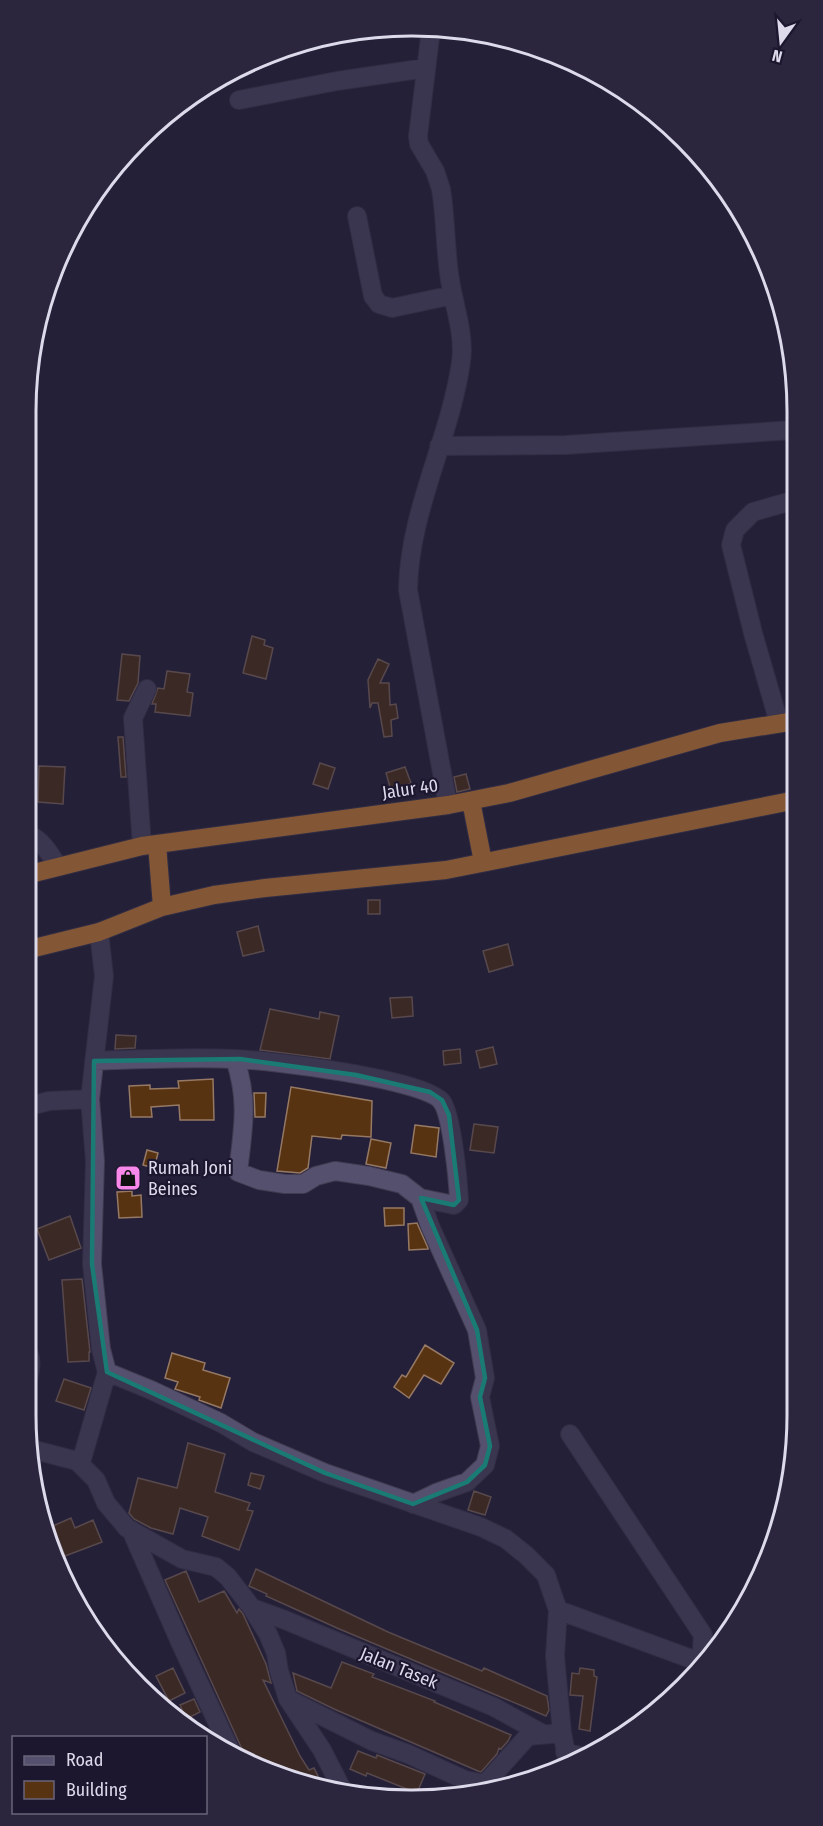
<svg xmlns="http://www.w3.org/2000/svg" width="823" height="1826" font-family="'Fira Sans Condensed',sans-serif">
<rect width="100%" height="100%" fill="#252039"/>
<path fill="#583311" stroke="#957964" stroke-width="1.5" d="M252,636L265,640L264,645L273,648L266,679L243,673Z
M122,654L140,656L138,683L129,701L117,700Z
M378,659L389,664L380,683H389L390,705L396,704L398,718L391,720L392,736L384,737L378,703H372L370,708L368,680Z
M167,671L190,674L187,692L193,693L190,716L155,712L156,704H152L158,688L164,689Z
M118,737H123L126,777H121Z
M320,763L335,768L328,789L313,784Z
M39,766L65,767L63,804L38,802Z
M405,767L411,783L391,790L386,773Z
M466,774L470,789L457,792L454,777Z
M368,900H380V914H368Z
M258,926L264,951L243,956L237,932Z
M508,944L513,965L489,972L483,951Z
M412,997L413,1016L392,1018L390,998Z
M270,1009L319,1019L320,1012L339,1016L330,1059L260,1050Z
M116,1035L136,1036L135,1048L115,1049Z
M493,1047L497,1064L480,1068L476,1051Z
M460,1049L461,1063L444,1065L443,1051Z
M213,1079L214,1120H180L179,1105L151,1107L152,1117H131L129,1086L150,1085V1089L179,1088L178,1081Z
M291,1087L372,1101L371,1137L342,1135L341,1139L312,1136L308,1168L300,1173L277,1171Z
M254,1093H266L265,1117H255Z
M474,1124L498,1127L494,1153L470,1150Z
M415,1125L439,1128L436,1157L411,1153Z
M371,1139L391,1143L386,1168L366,1164Z
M147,1150L158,1153L154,1168L143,1165Z
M132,1191V1196L141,1195L142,1217L119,1218L117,1192Z
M384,1208H404V1225L385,1226Z
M70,1216L81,1248L49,1260L37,1229Z
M417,1223L428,1248V1249L409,1250L408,1224Z
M82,1279L90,1352H89V1361L68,1362L62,1280Z
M425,1345L454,1363L441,1384L424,1375L409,1398L394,1387L402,1375L406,1377Z
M172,1353L205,1363L203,1370L230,1378L221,1408L199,1400L200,1397L175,1389L178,1382L165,1378Z
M64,1379L91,1388L84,1410L56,1401Z
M188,1443L225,1454L215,1492L250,1503L247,1510L253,1511L239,1550L202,1536L208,1517L180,1508L173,1534L151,1528L134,1519L129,1513L138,1478L177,1488Z
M251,1473L264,1476L260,1489L248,1485Z
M474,1491L491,1497L485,1515L468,1510Z
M71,1518L75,1528L93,1520L102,1542L65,1556L53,1526Z
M256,1569L388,1632L482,1671L484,1668L547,1696L549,1710L546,1716L337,1628L266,1596L267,1594L249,1586Z
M186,1571L199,1602L224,1591L237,1613L239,1609L243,1614L266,1664L271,1683L263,1680L300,1756L309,1770L314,1768L324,1788L247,1760L165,1580Z
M342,1662L374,1674L372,1677L435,1701L434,1702L511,1735L508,1741L501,1749L499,1748L497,1754L481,1772L478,1771L334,1709L297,1691L293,1673L331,1688Z
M173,1668L185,1693L169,1701L156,1676Z
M580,1668L594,1670V1676L597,1677L590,1731L579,1729L583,1696L570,1695L572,1673L579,1674Z
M194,1699L200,1712L186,1719L180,1705Z
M358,1751L376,1758L377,1755L425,1774L417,1793L367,1773L366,1776L350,1769Z"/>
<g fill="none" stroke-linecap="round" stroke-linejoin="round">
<g stroke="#403b51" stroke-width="20">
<path id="minor" d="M431,29L418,136L419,144L435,171L441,189C446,219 445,250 450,280C454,306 465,335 461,362C450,439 409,511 408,590L448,805
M239,100L337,81L426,68
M357,216L373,296L379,304L392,308L453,295
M439,446L565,445L794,430
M779,723L753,633L731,545L735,530L753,512L795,500
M26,833C42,840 49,852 58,867
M142,846L133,718L147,689
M99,932L104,976L90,1099L95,1161L92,1264L101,1349L107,1372L151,1390L221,1423L253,1442L325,1473L481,1527L506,1539L526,1555L546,1575L551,1590L558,1610L555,1656L562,1733L568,1762
M235,1059C249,1102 243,1128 238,1172L259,1180L285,1184H303L316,1176L335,1171L369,1176L402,1184L420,1198L430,1226L477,1330L485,1378L480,1397L490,1446L485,1465L467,1482L436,1493L413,1504
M94,1061C141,1059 188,1057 235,1059C267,1060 427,1079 442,1102C452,1116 458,1180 459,1200L454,1205L420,1198
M26,1107L49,1101L90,1099
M26,1389C28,1376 35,1360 26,1350
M570,1434L703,1635L701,1663
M31,1449L77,1461L82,1459L107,1372
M77,1461L96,1480L106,1503L127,1528L182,1559L216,1567L228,1577L252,1608L268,1634L276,1653L279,1671L288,1699L372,1741L408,1754L465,1780L485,1784L528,1736L562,1733
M131,1530L180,1642L232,1754
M252,1608L285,1620L494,1707L543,1734
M558,1610L705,1664
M288,1699L322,1750L344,1793
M565,1752L583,1757"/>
</g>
<g stroke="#403b51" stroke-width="20">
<path id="highway" d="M471,801L483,862
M157,844L162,907
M26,875L142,846L448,805L509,793L720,733L795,721
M26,950L99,932L162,907L214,895L265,888L446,870L796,800"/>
</g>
<use href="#minor" stroke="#55506d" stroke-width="18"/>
<use href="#highway" stroke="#f69833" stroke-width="18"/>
</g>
<path d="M0 0H823V1826H0ZM240,1059L356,1075L430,1092L442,1100L449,1115L459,1200L454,1205L421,1198L477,1330L485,1378L480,1397L490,1446L485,1465L467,1482L413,1504L325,1473L107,1372L92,1264L94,1061Z" fill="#252039" fill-opacity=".55" fill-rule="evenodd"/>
<path fill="none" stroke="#197b74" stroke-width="4.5" stroke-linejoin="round" d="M240,1059L356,1075L430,1092L442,1100L449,1115L459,1200L454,1205L421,1198L477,1330L485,1378L480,1397L490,1446L485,1465L467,1482L413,1504L325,1473L107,1372L92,1264L94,1061Z"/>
<defs>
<g id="shop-square" transform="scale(1.35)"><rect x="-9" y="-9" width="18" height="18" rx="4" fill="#f888ea" stroke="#1c162f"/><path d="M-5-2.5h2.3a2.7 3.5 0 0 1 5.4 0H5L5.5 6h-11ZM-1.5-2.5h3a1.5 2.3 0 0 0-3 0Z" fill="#111"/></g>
</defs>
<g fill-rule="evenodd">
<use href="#shop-square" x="128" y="1178"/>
</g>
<g text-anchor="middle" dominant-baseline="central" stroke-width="4.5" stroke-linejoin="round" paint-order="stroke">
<g font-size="18" fill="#dddaeb" stroke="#1c162f">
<text transform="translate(410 789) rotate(-8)">Jalur 40</text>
<text transform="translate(399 1668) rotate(22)">Jalan Tasek</text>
</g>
<g font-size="18" fill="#dddaeb" stroke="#1c162f" text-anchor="start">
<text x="148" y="1168">Rumah Joni<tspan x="148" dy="21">Beines</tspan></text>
</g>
</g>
<path d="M0 0H823V1826H0ZM411 36H412A375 375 0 0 1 787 411V1415A375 375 0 0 1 412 1790H411A375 375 0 0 1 36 1415V411A375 375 0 0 1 411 36Z" fill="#2b263e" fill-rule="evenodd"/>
<path fill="none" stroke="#dddaeb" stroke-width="3" d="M411 36H412A375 375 0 0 1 787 411V1415A375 375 0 0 1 412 1790H411A375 375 0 0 1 36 1415V411A375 375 0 0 1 411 36Z"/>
<rect x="12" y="1736" width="195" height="78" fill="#1c162f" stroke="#69647a" stroke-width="1.5"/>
<rect x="24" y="1756" width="30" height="9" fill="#55506d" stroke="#69647a" stroke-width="1.5"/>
<text x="66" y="1766" font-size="18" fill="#dddaeb">Road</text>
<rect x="24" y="1781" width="30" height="18" fill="#583311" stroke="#69647a" stroke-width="1.5"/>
<text x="66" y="1796" font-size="18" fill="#dddaeb">Building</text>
<g transform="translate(781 42) rotate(195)" stroke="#1c162f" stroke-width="4.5" paint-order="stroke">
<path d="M0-4.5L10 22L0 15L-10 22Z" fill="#dddaeb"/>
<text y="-9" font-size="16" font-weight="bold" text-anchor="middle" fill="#dddaeb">N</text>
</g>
</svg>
